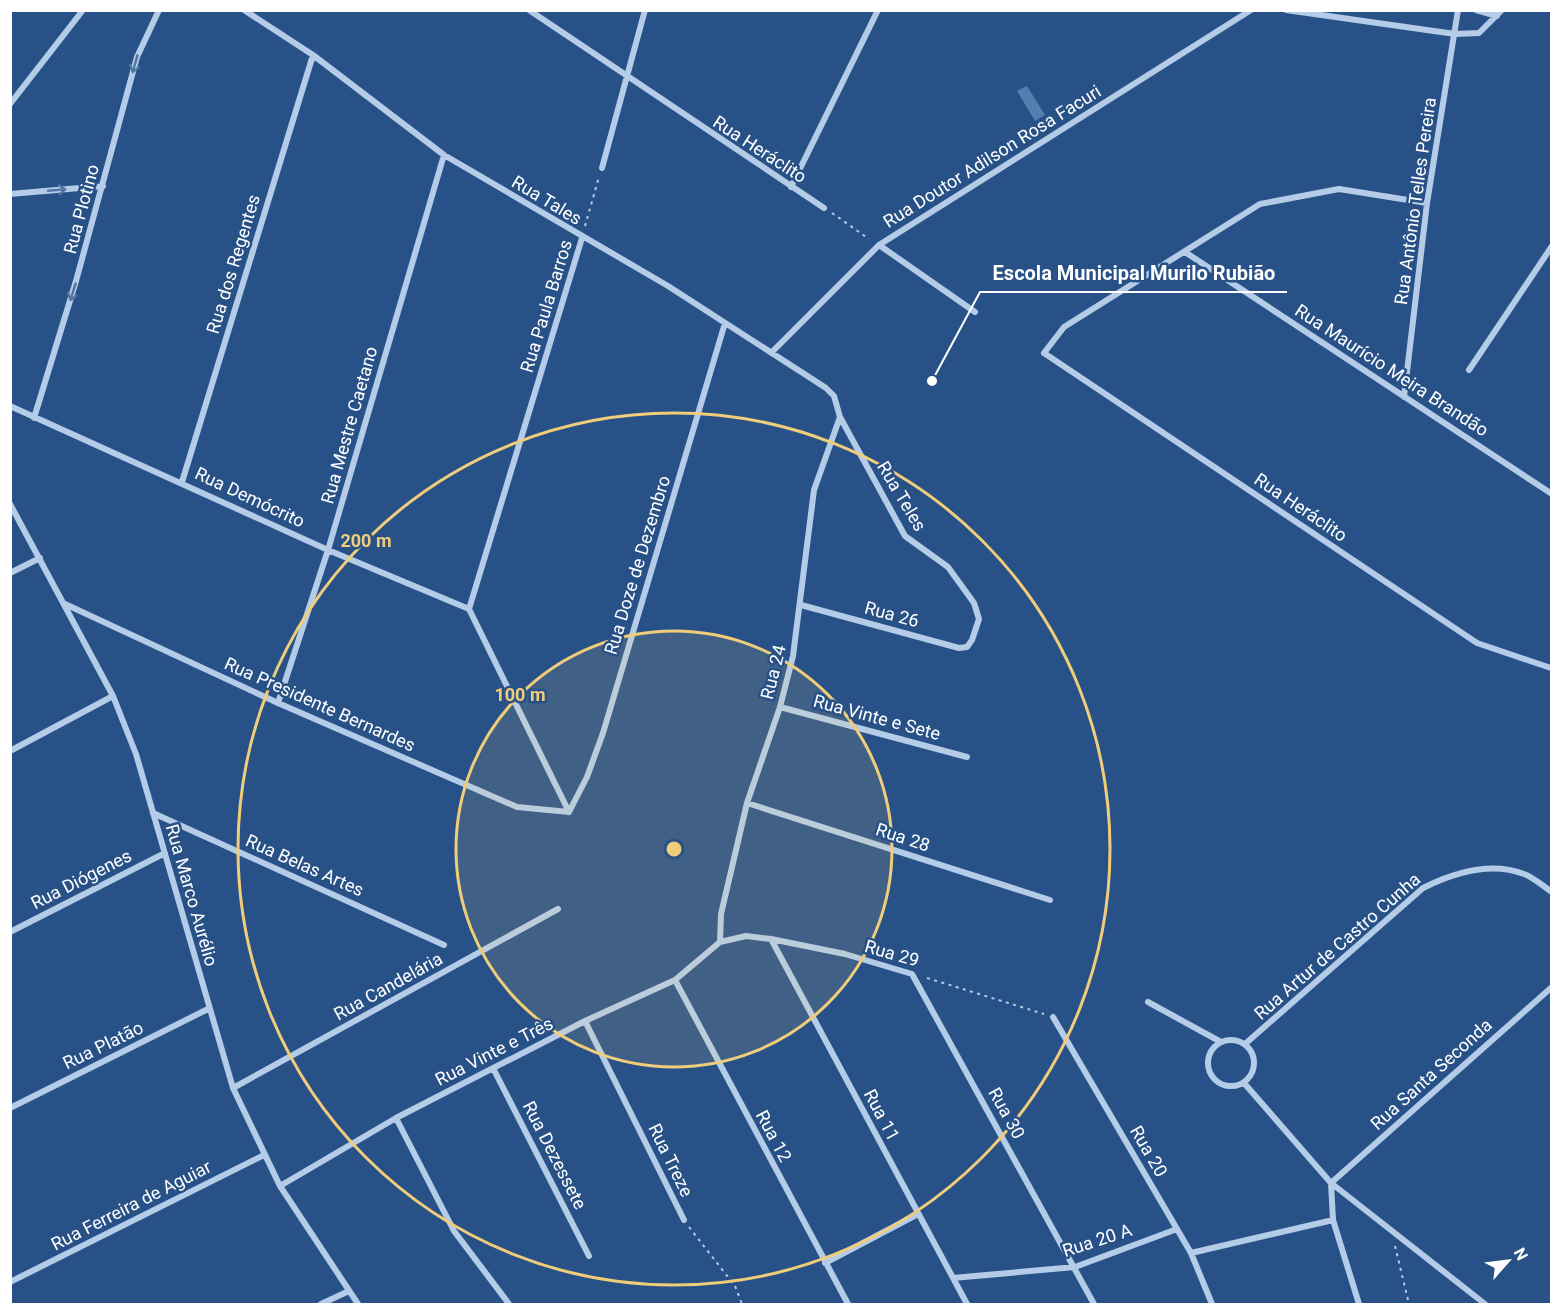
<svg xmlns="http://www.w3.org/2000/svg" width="1562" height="1315" font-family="Roboto,sans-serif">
<rect width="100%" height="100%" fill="#285287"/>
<path fill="#557eb0" d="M1027,86L1045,115L1035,121L1017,91Z"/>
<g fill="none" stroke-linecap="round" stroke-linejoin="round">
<path stroke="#b4cce8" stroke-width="2" stroke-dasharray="3 4.5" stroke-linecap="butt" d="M832,213L869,239
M585,226L599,177
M927,978L1044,1014
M689,1227L735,1286L742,1304
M1395,1246L1409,1304"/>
<path stroke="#b4cce8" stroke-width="6" d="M244,10L313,55L444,155L668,286L826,388L834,396L840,417L814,490L793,656L780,707L747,803L721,914L720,942
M529,10L824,208
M1286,10L1455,34L1479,33L1502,10
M1476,10L1497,16
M10,104L83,10
M602,168L645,10
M791,187L878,10
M10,194L103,186
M1427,203L1339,189L1260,204L1064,327L1044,353L1477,643L1551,668
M879,245L975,312
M1185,252L1552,494
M771,353L879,245L1251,10
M1469,370L1552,246
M1404,397L1427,203L1458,10
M10,406L328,550L469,609L569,812
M34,418L76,281L137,57L159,10
M182,482L313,55
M10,504L113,696L136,754L233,1088L280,1186L358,1304
M10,573L40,558
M65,604L278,703L517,807L569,812
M801,605L959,648L967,647L972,640L979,619L974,603L948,567L905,536L840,417
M469,609L582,238
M278,703L328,550L444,155
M780,707L967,757
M10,751L113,696
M747,803L1050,900
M569,812L587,777L603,733L725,323
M153,813L444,945
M10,932L165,853
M771,939L967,1304
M675,980L848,1304
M1148,1002L1221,1042
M1053,1017L1177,1229L1191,1253L1212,1304
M585,1021L684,1220
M1208 1063a23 23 0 1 1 46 0a23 23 0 1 1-46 0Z
M1245,1044L1423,888C1453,873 1490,861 1524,874C1533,877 1543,886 1552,892
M493,1068L589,1256
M1244,1083L1331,1183L1485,1304
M233,1088L558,909
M10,1108L208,1009
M396,1118L454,1231L509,1304
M280,1186L396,1118L585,1021L675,980L720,942L746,936L771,939L845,954L912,974L1094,1304
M1191,1253L1333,1220
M825,1263L918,1214
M953,1278L1075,1267L1177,1229
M10,1282L264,1155
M321,1304L349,1291
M1359,1304L1333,1220L1331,1183L1552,987"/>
</g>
<defs><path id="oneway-shaft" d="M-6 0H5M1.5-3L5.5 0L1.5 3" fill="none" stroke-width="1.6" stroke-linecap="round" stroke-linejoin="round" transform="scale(1.5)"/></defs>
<g stroke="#5277a4">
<use href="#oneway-shaft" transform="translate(135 64) rotate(106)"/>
<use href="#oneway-shaft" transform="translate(57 190) rotate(-5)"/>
<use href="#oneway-shaft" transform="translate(73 292) rotate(107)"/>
</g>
<circle cx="674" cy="849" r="218" fill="#f0cd7a" fill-opacity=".12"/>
<g fill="none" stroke="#f0cd7a" stroke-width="3">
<circle cx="674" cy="849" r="218"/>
<circle cx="674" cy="849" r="436"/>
</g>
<g text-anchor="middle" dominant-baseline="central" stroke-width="5" stroke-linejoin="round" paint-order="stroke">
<g font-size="18" fill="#fff" stroke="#285287">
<text transform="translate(760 149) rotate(33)">Rua Heráclito</text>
<text transform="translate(992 156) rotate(-32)">Rua Doutor Adilson Rosa Facuri</text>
<text transform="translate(547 200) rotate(31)">Rua Tales</text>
<text transform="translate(1415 201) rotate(-82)">Rua Antônio Telles Pereira</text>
<text transform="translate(81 209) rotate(-75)">Rua Plotino</text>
<text transform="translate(233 264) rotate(-73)">Rua dos Regentes</text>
<text transform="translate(546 306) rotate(-73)">Rua Paula Barros</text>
<text transform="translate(1392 370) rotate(33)">Rua Maurício Meira Brandão</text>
<text transform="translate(349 425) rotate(-74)">Rua Mestre Caetano</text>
<text transform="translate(902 496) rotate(59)">Rua Teles</text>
<text transform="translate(250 497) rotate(25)">Rua Demócrito</text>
<text transform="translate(1301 507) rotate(34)">Rua Heráclito</text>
<text transform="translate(637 565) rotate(-73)">Rua Doze de Dezembro</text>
<text transform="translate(892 614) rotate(15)">Rua 26</text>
<text transform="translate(773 672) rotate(-76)">Rua 24</text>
<text transform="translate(320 704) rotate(24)">Rua Presidente Bernardes</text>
<text transform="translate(877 717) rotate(15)">Rua Vinte e Sete</text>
<text transform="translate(903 837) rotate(18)">Rua 28</text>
<text transform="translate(305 865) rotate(24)">Rua Belas Artes</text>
<text transform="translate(81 879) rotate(-27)">Rua Diógenes</text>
<text transform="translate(192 895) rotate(74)">Rua Marco Aurélio</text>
<text transform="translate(1337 946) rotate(-41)">Rua Artur de Castro Cunha</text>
<text transform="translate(892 953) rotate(16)">Rua 29</text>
<text transform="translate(388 986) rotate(-29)">Rua Candelária</text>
<text transform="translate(103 1045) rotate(-26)">Rua Platão</text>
<text transform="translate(494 1051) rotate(-27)">Rua Vinte e Três</text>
<text transform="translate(1431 1074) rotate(-42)">Rua Santa Seconda</text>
<text transform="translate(1007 1113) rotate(61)">Rua 30</text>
<text transform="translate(882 1115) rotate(62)">Rua 11</text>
<text transform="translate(774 1136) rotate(62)">Rua 12</text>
<text transform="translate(1149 1151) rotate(60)">Rua 20</text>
<text transform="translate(555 1155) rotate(63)">Rua Dezessete</text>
<text transform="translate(671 1160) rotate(64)">Rua Treze</text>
<text transform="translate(131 1205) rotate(-27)">Rua Ferreira de Aguiar</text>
<text transform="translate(1097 1240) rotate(-18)">Rua 20 A</text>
</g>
</g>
<circle cx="674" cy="849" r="9" fill="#f0cd7a" stroke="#285287" stroke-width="3"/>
<g font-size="18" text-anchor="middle" font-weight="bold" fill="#f0cd7a" stroke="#285287" stroke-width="5" stroke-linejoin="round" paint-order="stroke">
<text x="366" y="547">200 m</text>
<text x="520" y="701">100 m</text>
</g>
<path fill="none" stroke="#fff" stroke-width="2" d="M932 381L980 292H1287"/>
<circle fill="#fff" stroke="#285287" stroke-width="2" cx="932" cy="381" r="6"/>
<g font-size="20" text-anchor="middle" font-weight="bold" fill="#fff" stroke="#285287" stroke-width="5" stroke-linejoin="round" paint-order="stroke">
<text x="1134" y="280">Escola Municipal Murilo Rubião</text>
</g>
<rect width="1562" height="1315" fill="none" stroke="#ffffff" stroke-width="24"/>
<g transform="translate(1508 1261) rotate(62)" stroke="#285287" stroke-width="4.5" paint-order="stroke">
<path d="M0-4.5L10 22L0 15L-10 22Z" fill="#ffffff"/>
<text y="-9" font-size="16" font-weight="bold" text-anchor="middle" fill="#ffffff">N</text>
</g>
</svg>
